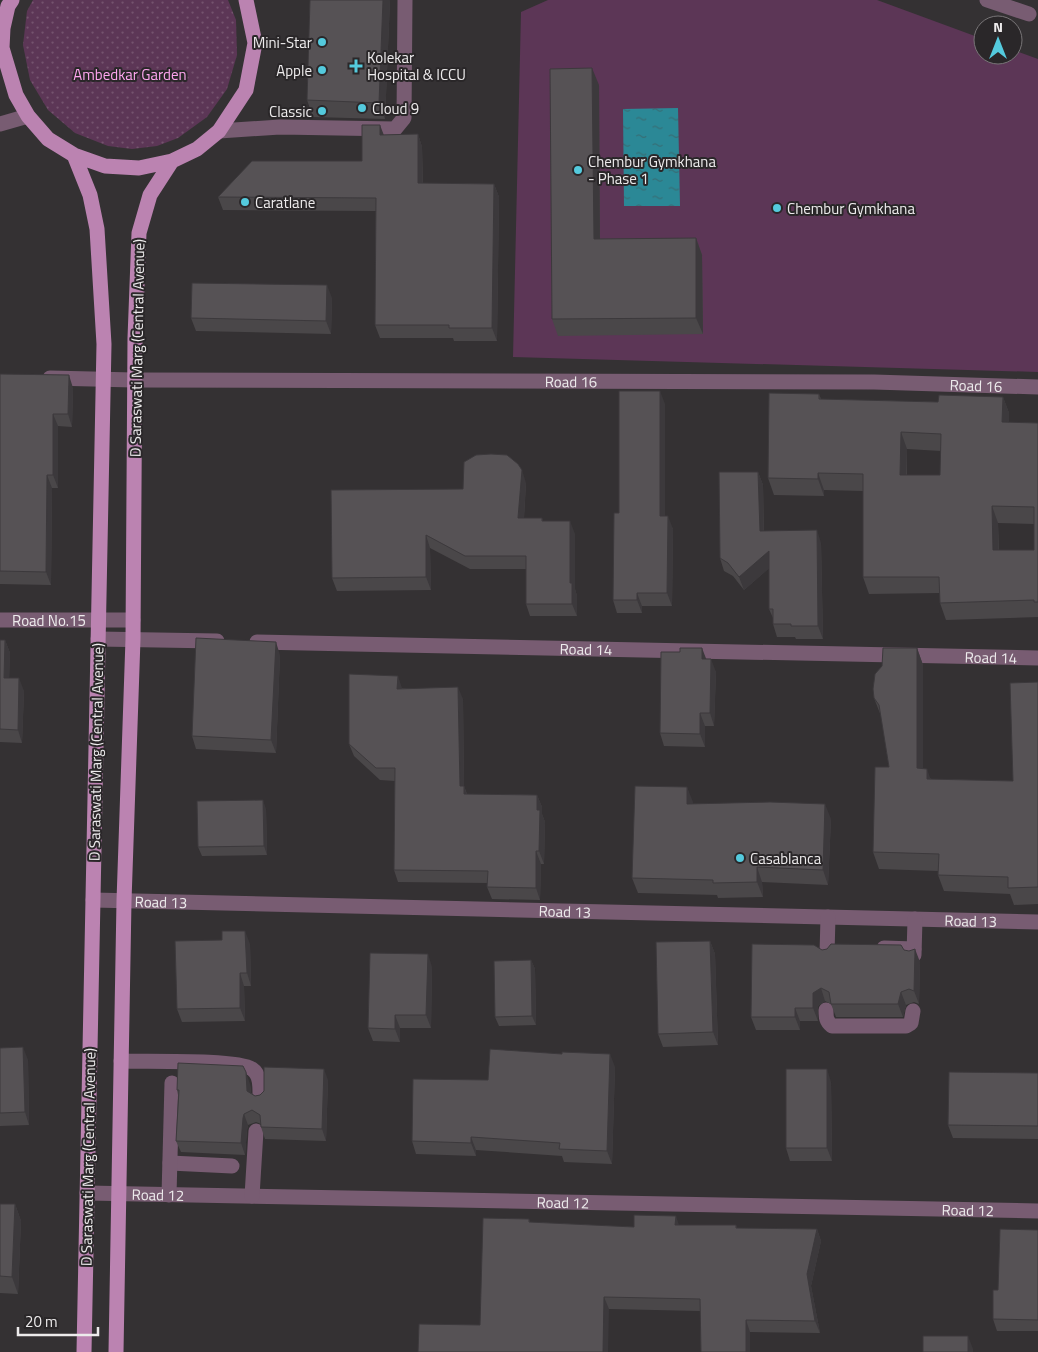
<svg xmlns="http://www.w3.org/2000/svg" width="1038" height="1352" font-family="'Titillium Web',sans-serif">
<defs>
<pattern id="grass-dots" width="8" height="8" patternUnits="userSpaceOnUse" patternTransform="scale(1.25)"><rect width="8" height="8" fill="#5c3656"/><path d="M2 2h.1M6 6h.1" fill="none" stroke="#74536e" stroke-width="1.8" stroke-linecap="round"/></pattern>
<pattern id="water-ripples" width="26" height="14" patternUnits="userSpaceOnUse" patternTransform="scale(1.25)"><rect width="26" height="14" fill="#2b8896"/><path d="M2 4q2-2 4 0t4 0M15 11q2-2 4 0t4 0" fill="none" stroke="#366e76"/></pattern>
</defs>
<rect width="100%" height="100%" fill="#343133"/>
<path fill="url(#grass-dots)" d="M33,0H228L236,20L237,55L227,89L207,117L178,138L157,146L132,149L108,146L75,133L48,110L30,80L23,45L27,11Z"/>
<path fill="#5c3656" d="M548,0H877L983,39V55H1013V50L1038,59V372L513,357L521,12Z"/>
<path fill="url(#water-ripples)" d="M678,108L680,206H624L623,109Z"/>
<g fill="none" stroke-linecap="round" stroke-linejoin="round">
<g stroke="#785c72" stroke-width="15">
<path d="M987,0L1029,14"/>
<path d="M0,124L28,116"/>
<path d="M219,131L280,127L395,129L404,118L405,0"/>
<path id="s1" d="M50,378L134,380L874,382L1038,387"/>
<path id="s2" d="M0,620H133"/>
<path d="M98,639L217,641"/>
<path id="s3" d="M257,642L1038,658"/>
<path id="s4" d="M93,900L1038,922"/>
<path d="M884,948L914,949"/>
<path d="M827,954L828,917"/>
<path d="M914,955L915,919"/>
<path d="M826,1010C826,1017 826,1021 832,1026H906L911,1023L913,1011"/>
<path d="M121,1061C145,1062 236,1059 252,1069C261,1075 260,1088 260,1098"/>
<path d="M170,1163L232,1166"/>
<path id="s5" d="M87,1193L1038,1211"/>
<path d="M169,1195L172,1083"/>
<path d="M252,1196L256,1131"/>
</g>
<path stroke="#bb83b1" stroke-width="15" d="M12,0L8,6L3,28L2,48L16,95L28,116L48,139L74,155L105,166L139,168L172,161L197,149L219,131L246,90L255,43L246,0
M74,155L90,195L97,229L104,344L84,1352
M116,1352L124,901L133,639L135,338L139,233L150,195L172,161"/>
</g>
<path fill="#4a4749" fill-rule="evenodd" d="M310,0H390L385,119L313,117L307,100Z
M599,85L600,239L696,238L702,255L703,334L558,336L552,319Z
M418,134L422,147L423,183L494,184L499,197L497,341H454L453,338H380L375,325L376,211L223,210L218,197L362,161L383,135Z
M332,298L331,334L196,331L191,318Z
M0,374L73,388L72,427L58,426V488H52L51,585L0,584Z
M819,394L821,399L938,402L1003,397L1009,413V422L1038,423V617L946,620L940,603V593L869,594L863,577V491L824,490V496L774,495L768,478ZM907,449L941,451L940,475H907ZM998,523L1034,524V550H999Z
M665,404V516L673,529L672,606H642V613H617L613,600L619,513Z
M758,472L763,485L764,531L821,543L823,639H796L795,637H777L773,624V618L769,609V568L744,590L733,576L724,571L720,558Z
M526,483L524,518H542L543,521L575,534V589L577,596V616H530L526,604V569H470L430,548L431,590L337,591L332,578L463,489Z
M0,640H5L10,653L9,678L24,691L22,743L0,742Z
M917,648L923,665V769L931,779L1013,781L1038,682V904L1014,905L1010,894L944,891L938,875V871L879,869L873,852L889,767L881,716L874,698Z
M280,655L276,753L196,749L192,736Z
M706,659L716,672L714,726H705V747L664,746L660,733Z
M402,688L463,699L464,786L467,794L537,795L542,807V814L545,822L544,864H541L540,900L492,899L487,887L488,883L398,882L394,870L395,781L380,780L354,756L349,744Z
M687,787L692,804L831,819L828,885L762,882L763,897L718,898L717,895L638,893L632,878Z
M266,809L267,855L202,856L198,847Z
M710,941L715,954L718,1045L663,1047L658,1034Z
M250,944L251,986H244L245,1021L182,1022L177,1009Z
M822,950H904L920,962L919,1004L914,1002L906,1005L903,1017H836L831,1004L825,1001L818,1006V1021H800V1030H756L751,1017Z
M531,960L535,969L536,1025L499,1026L495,1017Z
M432,967L431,1028H400V1042L373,1041L368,1028Z
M0,1048L28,1060L29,1125L0,1126Z
M615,1067L612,1164L564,1162L562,1156L476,1150V1156L416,1154L412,1141L488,1080Z
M1038,1073V1139L953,1138L948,1125Z
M328,1080L326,1141L265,1139L261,1127V1124L256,1122L248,1125L247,1130L245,1155L181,1152L176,1141L178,1095L177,1090L250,1084L251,1093L255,1096Z
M831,1082L832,1161H790L786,1148Z
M0,1204H15L21,1221L18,1294L0,1293Z
M529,1219L530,1222L634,1227L679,1225H736L737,1228L817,1229L821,1241L811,1286L820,1333L750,1332V1352H701L700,1311L609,1309L480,1325Z
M1038,1230V1331H997L993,1319L998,1290Z"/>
<path fill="#3c393c" d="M383,0H390L385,119L379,103Z
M592,68L599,85L600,255L594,239Z
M380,125L385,138L380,135Z
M418,134L422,147L423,196L418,183Z
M494,184L499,197L497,341L492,328Z
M696,238L702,255L703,334L696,318Z
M327,285L332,298L331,334L326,321Z
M69,375L73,388L72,427L68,414Z
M660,391L665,404V529L660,516Z
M1003,397L1009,413V439L1002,422Z
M53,414L58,426V488L53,475Z
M901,432L907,449L906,492L900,475Z
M522,470L526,483L523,531L518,518Z
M758,472L763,485L764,544L760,531Z
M818,473L824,490V496L818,479Z
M47,475L52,488L51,585L46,572Z
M992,506L998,523L999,567L993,550Z
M668,516L673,529L672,606L667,593Z
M570,521L575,534V589L577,596V616L572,604L570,583Z
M817,530L821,543L823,639L818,626Z
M426,535L430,548L431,590L426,577Z
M769,551L774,564L744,590L739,577Z
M637,593L642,606V613L637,600Z
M5,640L10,653L9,691L4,678Z
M276,642L280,655L276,753L271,740Z
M702,648L707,661L702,659Z
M917,648L923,665V785L917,768Z
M711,659L716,672L714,726L710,713Z
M398,676L402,688V701L397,689Z
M19,678L24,691L22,743L18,730Z
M458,687L463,699L464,786L468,798V806L460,786Z
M700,713L705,726V747L700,734Z
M927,769L933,786L927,779Z
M687,787L693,802L692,819L687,804Z
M537,795L542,807V814L545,822L544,864L539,851L537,810Z
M263,800L266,809L267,855L264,846Z
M825,804L831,819L828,885L823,870Z
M536,851L541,864L540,900L536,888Z
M757,867L762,882L763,897L757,882Z
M245,931L250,944L251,986L247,973Z
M710,941L715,954L718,1045L713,1032Z
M915,949L920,962L919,1004L914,991Z
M428,954L432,967L431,1028L426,1015Z
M531,960L535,969L536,1025L532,1016Z
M240,973L244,986L245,1021L240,1008Z
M821,988L825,1001L818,1006V1021L813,1008V993Z
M901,992L906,1005L903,1017L898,1004Z
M795,1008L800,1021V1030L795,1017Z
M395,1015L400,1028V1042L395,1029Z
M23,1047L28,1060L29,1125L25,1112Z
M610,1054L615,1067L612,1164L607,1151Z
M324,1069L328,1080L326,1141L322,1129Z
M827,1069L831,1082L832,1161L827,1148Z
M246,1072L250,1084L252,1102L247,1091Z
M244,1114L248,1125L247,1130L245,1155L241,1143L243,1118Z
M471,1137L476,1150V1156L471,1143Z
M15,1204L21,1221L18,1294L12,1277Z
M676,1216L680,1228L675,1225Z
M817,1229L821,1241L811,1286L820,1333L815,1321L807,1274Z
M604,1297L609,1309L608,1352H603Z
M746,1320L750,1332V1352H746Z
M968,1336L973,1349V1352H968Z"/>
<path fill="#565255" stroke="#3c393c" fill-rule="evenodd" d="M310,0H383L379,103L307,100Z
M592,68L594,239L696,238V318L552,319L550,69Z
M362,125H380V135L418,134V183L494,184L492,328H449V325H375L376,198L218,197L252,161H362Z
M192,283L327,285L326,321L191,318Z
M0,374L69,375L68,414H53V475H47L46,572L0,571Z
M619,391H660V516H668L667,593H637V600H613L614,513H619Z
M769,393L819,394V399L938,402L939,395L1003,397L1002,422L1038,423V602H1034V600L940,603L939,577H863V474L818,473V479L768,478ZM901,432L941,434L940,475H900ZM992,506L1034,507V550H993Z
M491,454L507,455L518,464L522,470L518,518H542V521H570V583H572V604H526V556H465L426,535V577L332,578L331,490L463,489L464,462L476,455Z
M719,472H758L760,531L817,530L818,626H791V624H773V609H769V551L739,577L728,563L720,558Z
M196,638L276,642L271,740L192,736Z
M0,640H5L4,678H19L18,730L0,729Z
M680,648H702V659H711L710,713H700V734L660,733L661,652H680Z
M883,648H917V768L927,769V779L1013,781L1010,683L1038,682V887L1008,888V877L938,875L939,854L873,852L875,767H889L879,705L874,698L873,689L875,674L882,666Z
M349,674L398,676L397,689L458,687L460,786H464V794L537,795V810H540L539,851H536V888L487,887L488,871L394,870L395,768H376L349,744Z
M635,786L687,787V804L770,802L825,804L823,870L757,867V882L713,883V880L632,878Z
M263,800L264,846L198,847L197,801Z
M222,931H245L247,973H240V1008L177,1009L175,941L222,940Z
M710,941L713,1032L658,1034L656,942Z
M752,944L814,945L822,950L827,949L831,944L901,945L904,950L909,951L915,949L914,991L909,989L901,992L898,1004H831L829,992L821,988L813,993V1008H795V1017H751Z
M370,953L428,954L426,1015H395V1029L368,1028Z
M531,960L532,1016L495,1017L494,961Z
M23,1047L25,1112L0,1113V1048Z
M490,1049L562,1054V1052L610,1054L607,1151L559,1149L560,1143L471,1137V1143L412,1141L413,1079L488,1080Z
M178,1063L243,1066L246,1072L247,1091L255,1096L260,1095L264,1091V1067L324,1069L322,1129L261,1127L260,1115L252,1110L244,1114L243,1118L241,1143L176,1141L179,1090H177Z
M786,1069H827V1148H786Z
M949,1072L1038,1073V1126L948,1125Z
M0,1204H15L12,1277L0,1276Z
M634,1215L676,1216L675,1225H736V1228L817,1229L807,1274L815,1321L746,1320V1352H701L700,1299L604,1297L603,1352H418L419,1324L480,1325L483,1218L529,1219V1222L634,1227Z
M1000,1229L1038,1230V1320L993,1319V1290H998Z
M923,1336H968V1352H923Z"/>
<g fill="#54cadd" stroke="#2a2729" stroke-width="2">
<circle cx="322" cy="42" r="5"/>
<path d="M353.5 58.5h5v5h5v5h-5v5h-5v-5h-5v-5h5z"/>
<circle cx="322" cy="70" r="5"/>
<circle cx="362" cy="108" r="5"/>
<circle cx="322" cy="111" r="5"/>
<circle cx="578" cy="170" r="5"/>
<circle cx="245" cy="202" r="5"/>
<circle cx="777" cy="208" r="5"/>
<circle cx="740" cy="858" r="5"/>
</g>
<g text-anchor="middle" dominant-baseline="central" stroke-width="4" stroke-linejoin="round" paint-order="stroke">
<g font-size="15" fill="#edebec" stroke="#2a2729" text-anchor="start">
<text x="312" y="42" text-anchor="end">Mini-Star</text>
<text x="367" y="57">Kolekar<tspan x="367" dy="17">Hospital &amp; ICCU</tspan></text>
<text x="312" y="70" text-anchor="end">Apple</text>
<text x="372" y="108">Cloud 9</text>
<text x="312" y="111" text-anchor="end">Classic</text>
<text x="588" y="161">Chembur Gymkhana<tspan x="588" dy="17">- Phase 1</tspan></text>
<text x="255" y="202">Caratlane</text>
<text x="787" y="208">Chembur Gymkhana</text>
<text x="750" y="858">Casablanca</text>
</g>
<g font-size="15" fill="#fda5ee" stroke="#2a2729">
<text x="130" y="74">Ambedkar Garden</text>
</g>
<g font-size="15" fill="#edebec" stroke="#2a2729">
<text transform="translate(137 348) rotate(-89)">D Saraswati Marg (Central Avenue)</text>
<text stroke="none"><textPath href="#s1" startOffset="521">Road 16</textPath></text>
<text stroke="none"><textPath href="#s1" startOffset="926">Road 16</textPath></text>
<text stroke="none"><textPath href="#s2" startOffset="49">Road No.15</textPath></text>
<text stroke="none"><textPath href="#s3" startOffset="329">Road 14</textPath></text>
<text stroke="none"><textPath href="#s3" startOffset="734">Road 14</textPath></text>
<text transform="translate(96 752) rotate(-89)">D Saraswati Marg (Central Avenue)</text>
<text stroke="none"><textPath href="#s4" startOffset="68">Road 13</textPath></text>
<text stroke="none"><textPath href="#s4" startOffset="472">Road 13</textPath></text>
<text stroke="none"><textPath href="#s4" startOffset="878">Road 13</textPath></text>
<text transform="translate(88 1157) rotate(-89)">D Saraswati Marg (Central Avenue)</text>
<text stroke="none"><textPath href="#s5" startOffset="71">Road 12</textPath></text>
<text stroke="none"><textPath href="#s5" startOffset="476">Road 12</textPath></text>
<text stroke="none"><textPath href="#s5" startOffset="881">Road 12</textPath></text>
</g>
</g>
<g transform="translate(998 40)"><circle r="24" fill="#2a2729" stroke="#787577"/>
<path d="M0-4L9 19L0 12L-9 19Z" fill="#54cadd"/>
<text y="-8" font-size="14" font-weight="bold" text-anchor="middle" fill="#edebec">N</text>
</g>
<path d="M18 1327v8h80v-8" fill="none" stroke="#edebec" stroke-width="2.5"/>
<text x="25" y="1327" font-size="15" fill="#edebec" stroke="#2a2729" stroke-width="4" paint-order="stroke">20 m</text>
</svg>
